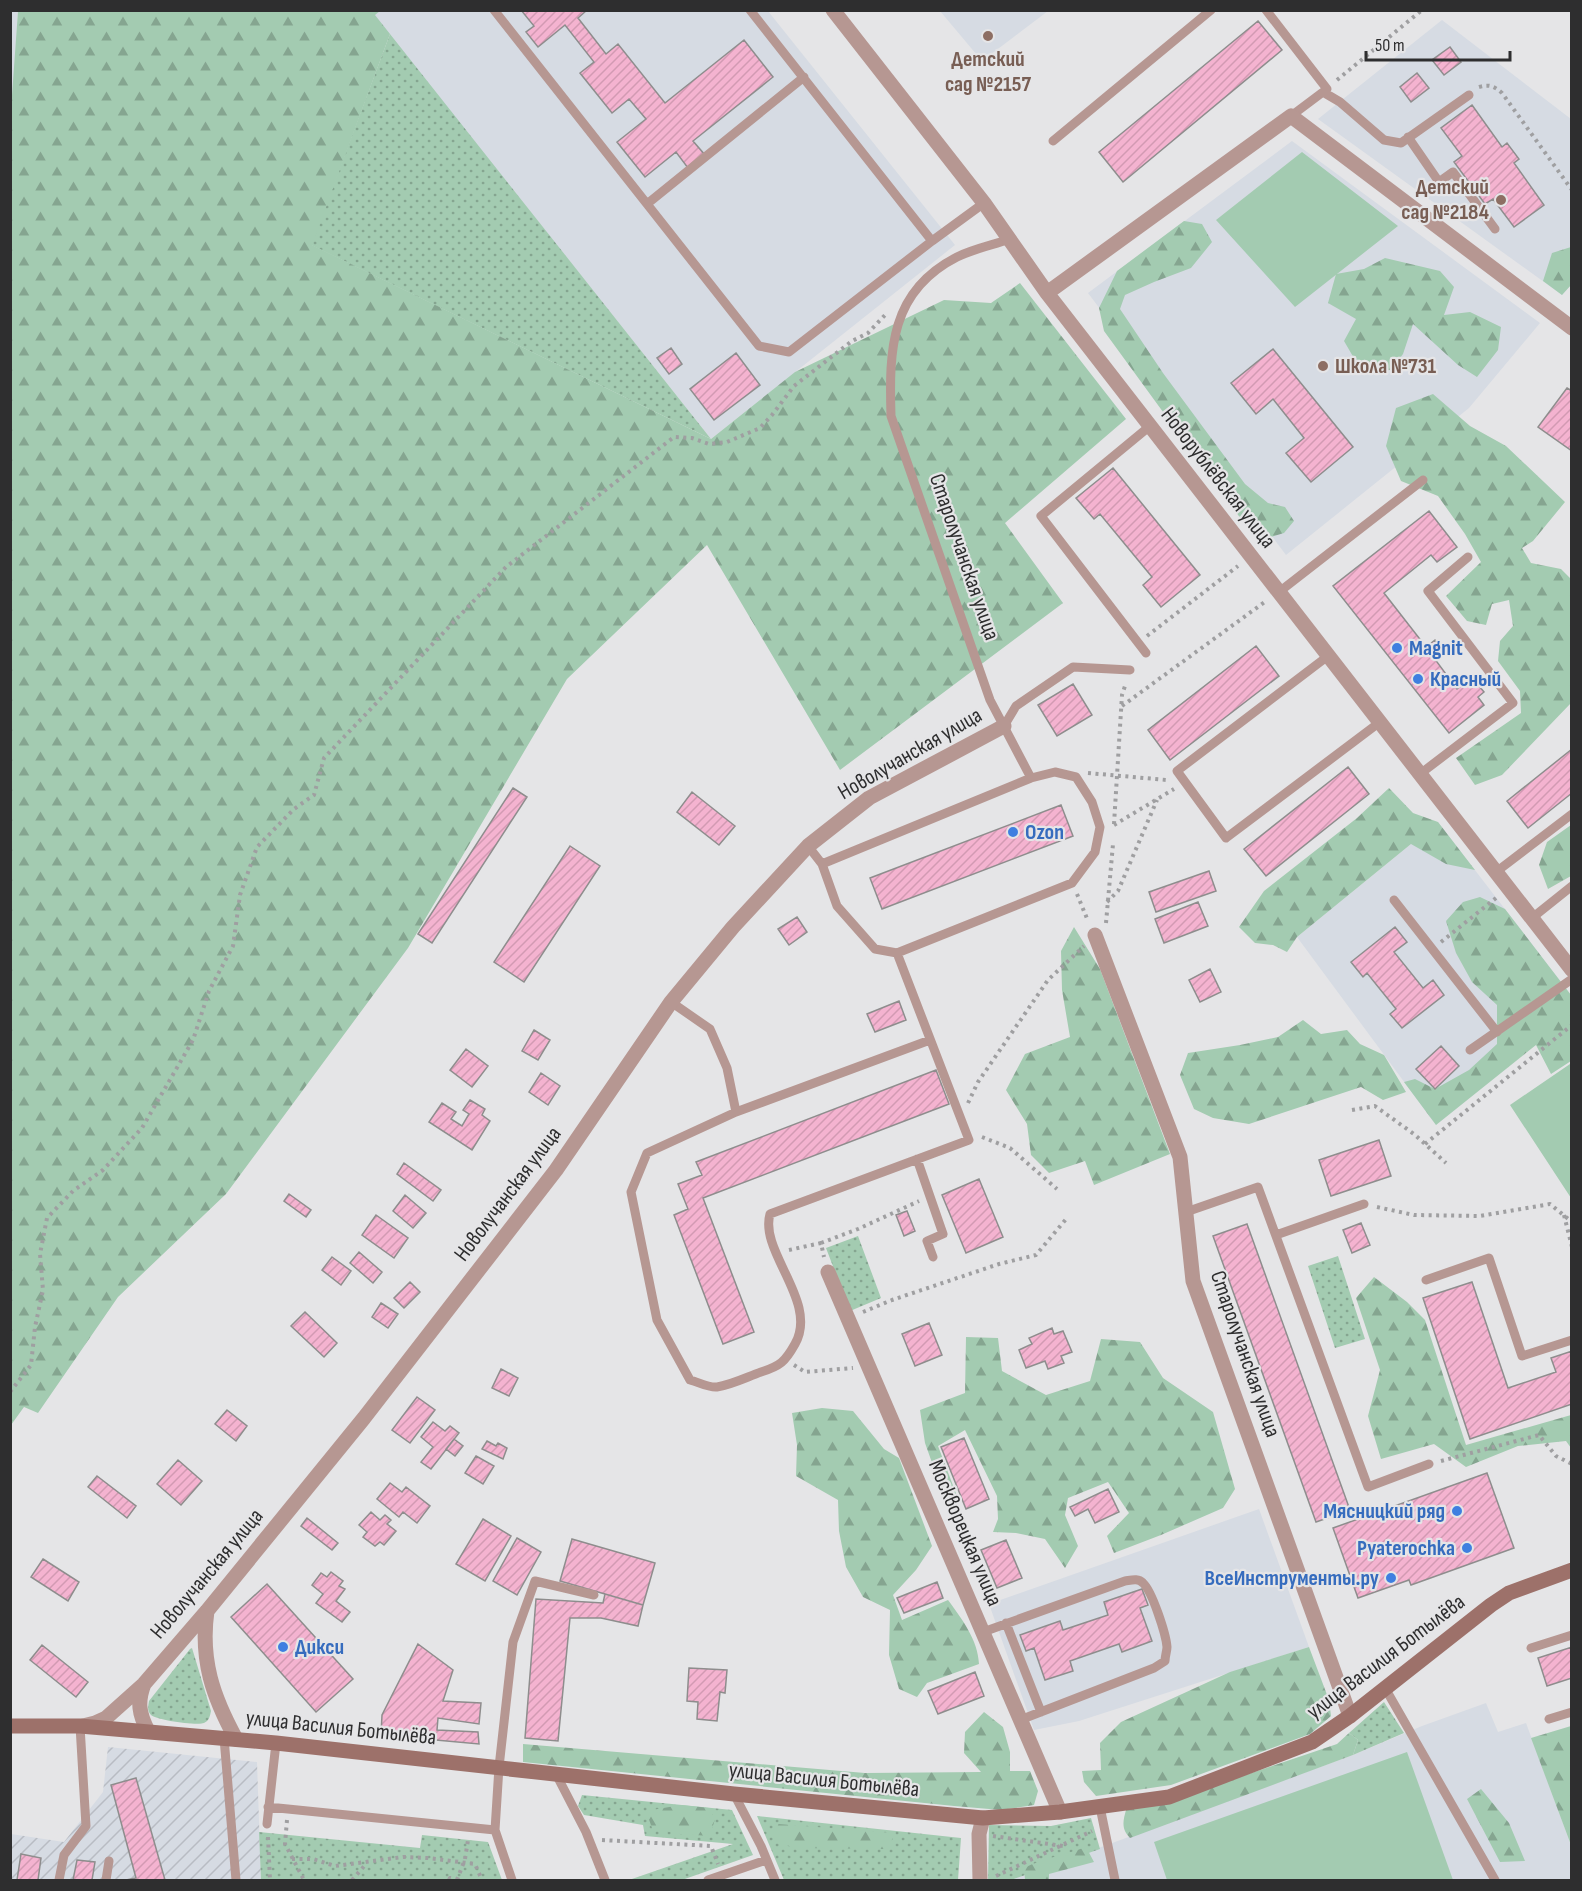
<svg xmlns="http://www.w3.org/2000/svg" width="1582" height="1891" font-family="'Sofia Sans Condensed',sans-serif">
<defs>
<pattern id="industrial-furrows" width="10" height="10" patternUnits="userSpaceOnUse" patternTransform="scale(1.5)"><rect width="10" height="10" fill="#d6dbe3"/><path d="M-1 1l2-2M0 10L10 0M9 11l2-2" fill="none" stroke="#b8bcc3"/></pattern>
<pattern id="grass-dots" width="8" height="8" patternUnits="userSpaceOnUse" patternTransform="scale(1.5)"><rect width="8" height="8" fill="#a3cbb1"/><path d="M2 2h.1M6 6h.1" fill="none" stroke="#85a590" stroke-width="1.8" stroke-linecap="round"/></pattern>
<pattern id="forest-firs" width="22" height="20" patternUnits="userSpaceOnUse" patternTransform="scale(1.5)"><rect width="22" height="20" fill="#a3cbb1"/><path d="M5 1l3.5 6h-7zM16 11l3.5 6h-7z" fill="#85a590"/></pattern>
<pattern id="building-hatch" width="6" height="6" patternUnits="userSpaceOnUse" patternTransform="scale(1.5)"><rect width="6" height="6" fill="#f4b3d0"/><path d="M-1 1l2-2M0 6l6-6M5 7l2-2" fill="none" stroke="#d29ab3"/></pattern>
</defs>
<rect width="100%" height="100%" fill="#e5e5e7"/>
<path fill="#d6dbe3" d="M380,10L768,11L955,245L711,439L374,15Z
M11,11H18L11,123Z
M940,11H1048L982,61Z
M1442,20L1571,119V285L1562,295L1318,119Z
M1292,141L1540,323L1469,408L1286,555L1088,293Z
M1438,822L1571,995V1015L1436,1125L1297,937Z
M1259,1509L1309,1647L1079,1721L1034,1730L989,1604Z
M1486,1703L1498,1732L1526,1723L1571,1845V1880H1011L1353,1755L1422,1726Z"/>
<path fill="url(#industrial-furrows)" d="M108,1747L257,1762L261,1880H11V1834L64,1842L103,1792Z"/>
<path fill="url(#grass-dots)" d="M390,34L711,439L311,245Z
M858,1236L881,1298L850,1311L826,1248Z
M1338,1256L1365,1339L1335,1348L1308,1266Z
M192,1648L211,1711C210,1716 209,1721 204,1723C197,1726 156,1720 151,1715C147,1711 148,1707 149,1701L190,1649Z
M1384,1702L1404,1733L1353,1755L1358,1740L1349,1733Z
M582,1795L732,1810L753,1855L682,1880H629L733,1844L645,1836L643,1825L584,1815L578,1806Z
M757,1816L961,1838L958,1880H784Z
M1091,1818L1100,1849L1011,1880H988L989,1825L1051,1826Z
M259,1832L420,1848L422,1835L488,1842L502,1880H261Z"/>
<path fill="url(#forest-firs)" d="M18,11H380L375,15L390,34L312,245L711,439L795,372L944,300L991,303L1020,283L1126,419L1005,523L1063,603L840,770L707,545L567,679L408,948L226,1194L118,1297L38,1413L24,1407L11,1425L10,123Z
M1184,221L1202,224L1212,242L1191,268L1154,282L1125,295L1120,309L1163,373L1245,484L1268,503L1285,507L1294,521L1284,533L1264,539L1241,519L1104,331L1099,308L1117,271Z
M1571,247V285L1562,295L1543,281L1552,253Z
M1385,258L1440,271L1454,287L1444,315L1470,312L1501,327L1498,350L1477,377L1458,365L1413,324L1403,354L1391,370L1362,372L1344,341L1356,319L1328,303L1336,274L1364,269Z
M1433,394L1470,426L1506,446L1565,502L1533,541L1522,548L1531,563L1561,569L1571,579V703L1502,775L1475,785L1456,758L1521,713L1520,691L1498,661L1500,641L1513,626L1509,600L1492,604L1486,625L1467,621L1446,596L1481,562L1465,534L1438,496L1401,481L1386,446L1396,408Z
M1389,788L1413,813L1438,822L1475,870L1446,864L1411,844L1297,937L1287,952L1273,945L1255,943L1239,927L1264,891L1357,818Z
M1571,825V876L1548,889L1539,865L1547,842Z
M1480,897L1505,909L1571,995V1061L1551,1074L1536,1045L1436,1125L1404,1082L1415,1079L1435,1089L1469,1070L1497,1044V1005L1472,982L1456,953L1446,921L1463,902Z
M1074,927L1100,969L1170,1154L1094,1185L1085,1161L1049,1173L1031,1155L1027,1124L1006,1090L1025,1054L1070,1037L1062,990L1061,951Z
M1303,1020L1321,1034L1347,1030L1360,1044L1384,1055L1406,1092L1383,1100L1361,1087L1249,1124L1213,1118L1194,1109L1180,1075L1188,1053L1240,1045L1278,1037Z
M1374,1277L1407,1302L1425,1320L1466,1445L1571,1415V1448L1566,1441L1518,1446L1466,1467L1434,1444L1381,1459L1368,1416L1380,1370L1356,1298Z
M966,1337L998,1338L1002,1371L1046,1395L1090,1381L1101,1339L1140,1342L1163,1378L1213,1412L1235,1489L1223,1508L1161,1535L1114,1553L1107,1536L1129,1513L1108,1482L1068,1498L1065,1515L1078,1546L1065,1568L1045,1539L1016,1533L993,1532L998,1519L997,1496L965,1430L938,1446L957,1496L956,1502H946L925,1443L920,1410L965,1393Z
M822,1408L853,1411L884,1449L899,1458L932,1546L916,1570L893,1595L902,1620L948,1600C962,1619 978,1640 979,1664L927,1683L917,1697L899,1689L889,1655L890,1610L863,1597L846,1567L839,1531L838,1500L796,1476L797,1445L792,1413Z
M1309,1647L1329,1700L1331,1716L1310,1734L1171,1785L1096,1796L1084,1782L1082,1771L1101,1770L1100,1743L1121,1722L1230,1672Z
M984,1712L1003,1727L1010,1752V1771H1030L1038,1791L1034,1805L1001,1810L954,1806L523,1762V1744L865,1773L981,1772L964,1753L965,1732Z
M1571,1726H1572L1571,1845L1531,1738Z
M1349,1733L1358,1740L1353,1755L1130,1838C1121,1829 1123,1821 1126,1810L1172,1800L1337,1744Z
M1481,1789L1509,1823L1525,1861L1500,1862L1467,1799Z
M681,1805L709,1808L715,1819L710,1836L680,1834L652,1828L646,1811Z
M778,1824L894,1833L889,1849L796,1848C784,1845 777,1842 773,1829Z
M1086,1847L1094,1862L1049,1874V1880H1025L1024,1868C1044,1858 1065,1855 1086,1847Z"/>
<path fill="#a3cbb1" d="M1302,152L1398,226L1295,307L1216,220Z
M1570,1064L1572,1065L1571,1198L1510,1105Z
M1407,1752L1453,1880H1167L1154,1842Z"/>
<path fill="url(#building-hatch)" stroke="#8e8d8d" stroke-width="1.5" d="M521,10H587L578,18L606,54L618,44L665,103L744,40L773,77L693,141L705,155L688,168L676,152L645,177L617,142L646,119L629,99L612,113L580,73L594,62L565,25L538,47L526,32L534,26Z
M1258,21L1282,50L1123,182L1099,152Z
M1450,47L1461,62L1444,75L1432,60Z
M1417,73L1429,88L1411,102L1400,87Z
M1472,105L1502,147L1507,143L1519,159L1514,163L1544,205L1514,227L1493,199L1485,204L1454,162L1462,156L1441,128Z
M671,348L682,364L669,374L657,358Z
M1273,349L1353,447L1311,482L1286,453L1304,438L1273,399L1256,414L1231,383Z
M736,353L760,385L714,420L690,389Z
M1567,388L1572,391V451L1538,427Z
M1113,468L1200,575L1161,607L1143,585L1152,577L1100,514L1094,519L1076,498Z
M1429,511L1457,547L1437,562L1431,555L1384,593L1426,647L1435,640L1443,651L1434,658L1457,689L1466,682L1468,685L1474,680L1484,692L1478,697L1484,705L1449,733L1333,586Z
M1256,646L1279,676L1170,760L1148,730Z
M1073,684L1092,715L1057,736L1038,705Z
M1572,749V793L1528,828L1507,801Z
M1348,767L1369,794L1266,876L1244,849Z
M513,788L527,797L432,943L418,934Z
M692,792L735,826L719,845L677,812Z
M1061,805L1073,836L882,909L870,878Z
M570,846L600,866L524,982L494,962Z
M1209,871L1216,891L1156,912L1149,892Z
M1198,902L1208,926L1164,943L1155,919Z
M797,917L807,932L789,945L778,929Z
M1395,927L1407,942L1394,952L1423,988L1433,980L1444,995L1402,1028L1390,1014L1396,1009L1367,973L1363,977L1351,962Z
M1210,969L1221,992L1200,1002L1189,980Z
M899,1001L906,1020L875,1032L867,1014Z
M534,1030L550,1040L538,1060L522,1051Z
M1441,1046L1459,1066L1435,1089L1416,1069Z
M466,1049L488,1066L472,1087L450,1070Z
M936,1070L949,1104L703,1198L754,1332L723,1344L674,1215L688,1209L678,1184L702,1175L696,1162Z
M541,1073L560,1086L548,1105L529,1092Z
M470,1100L485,1109L482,1115L490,1121L472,1150L429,1122L442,1103L456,1112L451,1119L462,1126L469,1114L463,1110Z
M1379,1140L1391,1176L1331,1196L1319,1160Z
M404,1163L441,1190L433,1201L397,1174Z
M979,1179L1003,1237L966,1253L942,1195Z
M289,1194L311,1210L306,1217L284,1201Z
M405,1195L426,1213L413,1228L393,1211Z
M907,1211L915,1231L904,1236L896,1215Z
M376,1215L408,1238L394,1258L362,1235Z
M1361,1223L1370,1245L1352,1253L1343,1230Z
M1247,1224L1350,1510L1316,1522L1213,1236Z
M359,1252L382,1272L373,1283L350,1263Z
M332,1257L351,1271L341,1285L322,1270Z
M410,1282L420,1292L404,1308L394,1298Z
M1472,1282L1508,1388L1556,1372L1551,1358L1572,1351V1404L1470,1439L1423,1298Z
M381,1303L398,1314L388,1328L372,1317Z
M305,1312L337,1343L324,1357L291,1326Z
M929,1323L942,1355L915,1366L902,1334Z
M1052,1328L1054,1334L1063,1331L1072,1352L1061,1356L1064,1363L1048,1369L1045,1361L1026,1368L1019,1350L1032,1344L1029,1338Z
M501,1369L518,1378L509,1396L492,1388Z
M417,1397L435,1410L410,1443L392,1430Z
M227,1410L247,1426L236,1441L215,1424Z
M433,1422L445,1431L450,1426L459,1433L431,1469L421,1462L433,1447L421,1437Z
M964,1438L989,1499L966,1509L941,1447Z
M454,1439L463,1446L455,1456L446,1449Z
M487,1441L496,1446L498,1443L507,1448L503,1459L482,1449Z
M476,1456L494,1466L483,1484L465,1473Z
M178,1460L202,1481L181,1505L157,1484Z
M1487,1473L1514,1548L1411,1585L1409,1580L1358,1598L1333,1528Z
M97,1476L136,1506L127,1518L88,1487Z
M390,1483L402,1492L406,1487L430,1506L417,1523L403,1512L399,1517L377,1499Z
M1108,1489L1119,1512L1095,1523L1088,1509L1075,1516L1070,1507Z
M371,1512L380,1520L385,1515L391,1520L387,1524L396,1531L384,1545L380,1542L375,1546L363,1537L367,1532L359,1525Z
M307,1518L338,1543L332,1550L301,1526Z
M483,1519L511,1536L485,1581L456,1564Z
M517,1538L541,1552L517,1595L493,1581Z
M572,1539L655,1563L643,1605L560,1581Z
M1006,1540L1022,1578L997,1588L981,1550Z
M43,1559L79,1582L68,1601L31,1577Z
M331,1572L343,1581L339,1586L345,1589L336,1601L350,1612L342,1622L316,1603L323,1594L312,1585L321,1573L327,1577Z
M937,1582L943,1598L904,1613L897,1598Z
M267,1584L353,1679L316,1712L231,1617Z
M1142,1589L1148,1605L1140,1608L1152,1641L1122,1652L1119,1644L1070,1661L1073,1671L1045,1680L1034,1648L1026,1651L1020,1635L1060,1621L1063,1630L1108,1615L1104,1602Z
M605,1594L643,1605L638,1626L601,1618H570L558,1741L525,1738L536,1599L603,1603Z
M418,1644L453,1670L443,1701L481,1703L479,1724L438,1718L437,1730L478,1732L479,1744L381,1735L382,1715Z
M42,1645L88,1682L76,1697L30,1660Z
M1572,1647V1678L1547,1686L1538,1658Z
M689,1668L727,1670L725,1693L720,1692L717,1721L697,1719L698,1702L687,1701Z
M975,1672L984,1696L938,1714L928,1691Z
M136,1778L165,1880H126L136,1878L111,1785Z
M21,1854L41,1858L38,1880H17Z
M77,1860L95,1862L92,1880H73Z"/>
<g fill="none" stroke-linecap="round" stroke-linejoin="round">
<path stroke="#9f9fa1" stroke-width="4" stroke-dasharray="3 4.5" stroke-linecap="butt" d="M1337,80L1422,10
M1479,87C1489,84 1494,86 1502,93L1572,190
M1147,636L1238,566
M1122,706L1266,601
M1088,773L1167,780
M1114,824L1122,695L1126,683
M1114,825L1174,789
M1077,894L1088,921
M1107,902L1118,891L1157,800
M1106,923L1113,844
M1441,942L1496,898
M968,1103L978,1082L1048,980L1084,946
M1352,1110L1375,1106L1414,1134L1446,1163
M982,1137L1010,1148L1057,1189
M1425,1144L1572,1025
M1377,1207L1414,1215L1480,1216L1550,1204L1572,1222
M1564,1215L1572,1247
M821,1243L858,1229L919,1201
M789,1250L821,1243L824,1257
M863,1312L892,1300L999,1264L1036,1255L1067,1218
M794,1365L805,1372L853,1368
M10,1392L31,1365L35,1327L43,1290L40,1254L47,1218L73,1191L103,1170L142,1128L193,1040L209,991L233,946L240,895L257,847L294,809L314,795L324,758L506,567L674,437L692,438L709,444L727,442L760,428L772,415L794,386L852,341L868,333L886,314
M1441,1461L1539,1435L1556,1456L1572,1464
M287,1820L285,1844L304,1880
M993,1836L1063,1846
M268,1837L270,1880
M602,1840L711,1846L718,1864
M292,1859H313L335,1866L403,1857L428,1858L475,1864L482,1880
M996,1876L1092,1831
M352,1880L366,1864
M449,1880L450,1878L457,1880
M457,1880L465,1859L468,1840"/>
<path stroke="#b69792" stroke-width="9" d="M494,10L647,204
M750,10L932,241
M1266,10L1327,89L1291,116
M804,77L647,204L759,346L789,352L932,241L984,203
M1323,92L1340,102L1384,140L1401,143L1469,95
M1408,137L1439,182L1453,172L1495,229
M1053,141L1211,10
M1279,592L1423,480
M1146,653L1041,516L1150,426
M1328,656L1177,771L1226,838L1380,722
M1004,726L1016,706L1073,667L1130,670
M1420,774L1513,703L1428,591L1468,557
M808,846L822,864
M1496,872L1572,814
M1394,900L1497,1032
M1532,918L1572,886
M897,953L875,949L837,906L822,864L1031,778
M671,1002L710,1029L727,1068L736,1112
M930,1040L736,1112L647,1153L631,1192L657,1320L690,1380C698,1382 709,1388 717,1387C731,1385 747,1377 761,1372C780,1366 785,1362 795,1344C819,1302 759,1252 770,1214L969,1140L897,953L1072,883L1095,852L1100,827L1092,802L1076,777L1055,772L1031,778L990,700L891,416C889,350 890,291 957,257C973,249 993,245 1010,239
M1470,1050L1572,979
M917,1159L943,1234L927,1241L933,1257
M1186,1212L1258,1187L1368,1487L1429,1464
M1276,1235L1364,1204
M1426,1280L1489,1258L1522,1356L1572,1340
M1006,1623L1041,1712
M983,1632L1125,1581C1132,1580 1138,1578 1143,1583C1152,1591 1166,1634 1167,1647C1167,1651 1165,1656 1165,1661L1154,1668L1020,1720
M1531,1648L1572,1635
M1385,1688L1495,1880
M1549,1719L1572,1712
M224,1738L236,1880
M556,1774L586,1832L605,1880
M734,1794L761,1846L775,1880
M268,1807L495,1830
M1100,1807L1115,1880
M267,1824L276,1743
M59,1880L64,1855L86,1826L80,1726
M106,1880L109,1861
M512,1880L495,1830L499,1767L513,1642L535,1581L594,1595
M708,1880L766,1860"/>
<path stroke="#b69792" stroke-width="15" d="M833,10L984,203L1047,293L1572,970
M1047,293L1291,116L1572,328
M1095,935L1180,1157L1193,1281L1350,1716
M828,1272L1060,1812
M207,1611C200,1660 213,1697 236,1739
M144,1684C137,1702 139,1714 148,1731
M83,1726L95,1723L106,1718L144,1684L207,1611L364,1418L556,1170L671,1002L733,927L808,846L869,798L1004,726
M980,1880L979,1834L983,1818"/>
<path stroke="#9d716a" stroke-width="15" d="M10,1726H80L276,1743L734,1794L983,1818L1060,1812L1169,1797L1312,1742L1350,1716L1491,1605L1509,1593L1572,1570"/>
</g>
<g fill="#8d6e63" stroke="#e5e5e7" stroke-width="2">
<circle cx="988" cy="36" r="6"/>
<circle cx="1501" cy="200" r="6"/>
<circle cx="1323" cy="366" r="6"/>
</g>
<g fill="#3f7fe0" stroke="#e5e5e7" stroke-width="2">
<circle cx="1397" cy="648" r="6"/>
<circle cx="1418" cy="679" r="6"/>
<circle cx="1013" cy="832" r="6"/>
<circle cx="1457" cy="1511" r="6"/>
<circle cx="1467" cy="1548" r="6"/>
<circle cx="1391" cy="1578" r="6"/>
<circle cx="283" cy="1647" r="6"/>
</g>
<g text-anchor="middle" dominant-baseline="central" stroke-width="4.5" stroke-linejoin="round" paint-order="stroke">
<g font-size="22" font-weight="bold" fill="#785e54" stroke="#e5e5e7">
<text x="988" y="59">Детский<tspan x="988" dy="25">сад №2157</tspan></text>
<text x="1489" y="187" text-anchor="end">Детский<tspan x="1489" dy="25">сад №2184</tspan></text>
<text x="1335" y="366" text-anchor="start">Школа №731</text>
</g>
<g font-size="22" fill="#2e2e2f" stroke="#e5e5e7">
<text transform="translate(1218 478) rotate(52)">Новорублёвская улица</text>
<text transform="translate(964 557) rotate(71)">Старолучанская улица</text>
<text transform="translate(910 754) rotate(-30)">Новолучанская улица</text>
<text transform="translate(508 1194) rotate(-53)">Новолучанская улица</text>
<text transform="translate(1245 1354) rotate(71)">Старолучанская улица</text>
<text transform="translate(965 1533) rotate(67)">Москворецкая улица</text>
<text transform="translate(207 1574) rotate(-50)">Новолучанская улица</text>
<text transform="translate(1386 1657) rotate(-37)">улица Василия Ботылёва</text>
<text transform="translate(341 1728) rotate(6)">улица Василия Ботылёва</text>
<text transform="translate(824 1780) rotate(6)">улица Василия Ботылёва</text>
</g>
<g font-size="22" font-weight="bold" fill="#366cbe" stroke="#e5e5e7" text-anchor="start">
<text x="1409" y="648">Magnit</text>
<text x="1430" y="679">Красный</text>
<text x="1025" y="832">Ozon</text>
<text x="1445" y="1511" text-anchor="end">Мясницкий ряд</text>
<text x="1455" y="1548" text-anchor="end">Pyaterochka</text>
<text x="1379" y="1578" text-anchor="end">ВсеИнструменты.ру</text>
<text x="295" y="1647">Дикси</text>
</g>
</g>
<rect width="1582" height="1891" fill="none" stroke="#2e2e2f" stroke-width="24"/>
<path d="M1366 51v9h144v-9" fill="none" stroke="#2e2e2f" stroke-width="3"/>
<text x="1375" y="51" font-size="18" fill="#2e2e2f" stroke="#e5e5e7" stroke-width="4.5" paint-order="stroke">50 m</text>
</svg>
